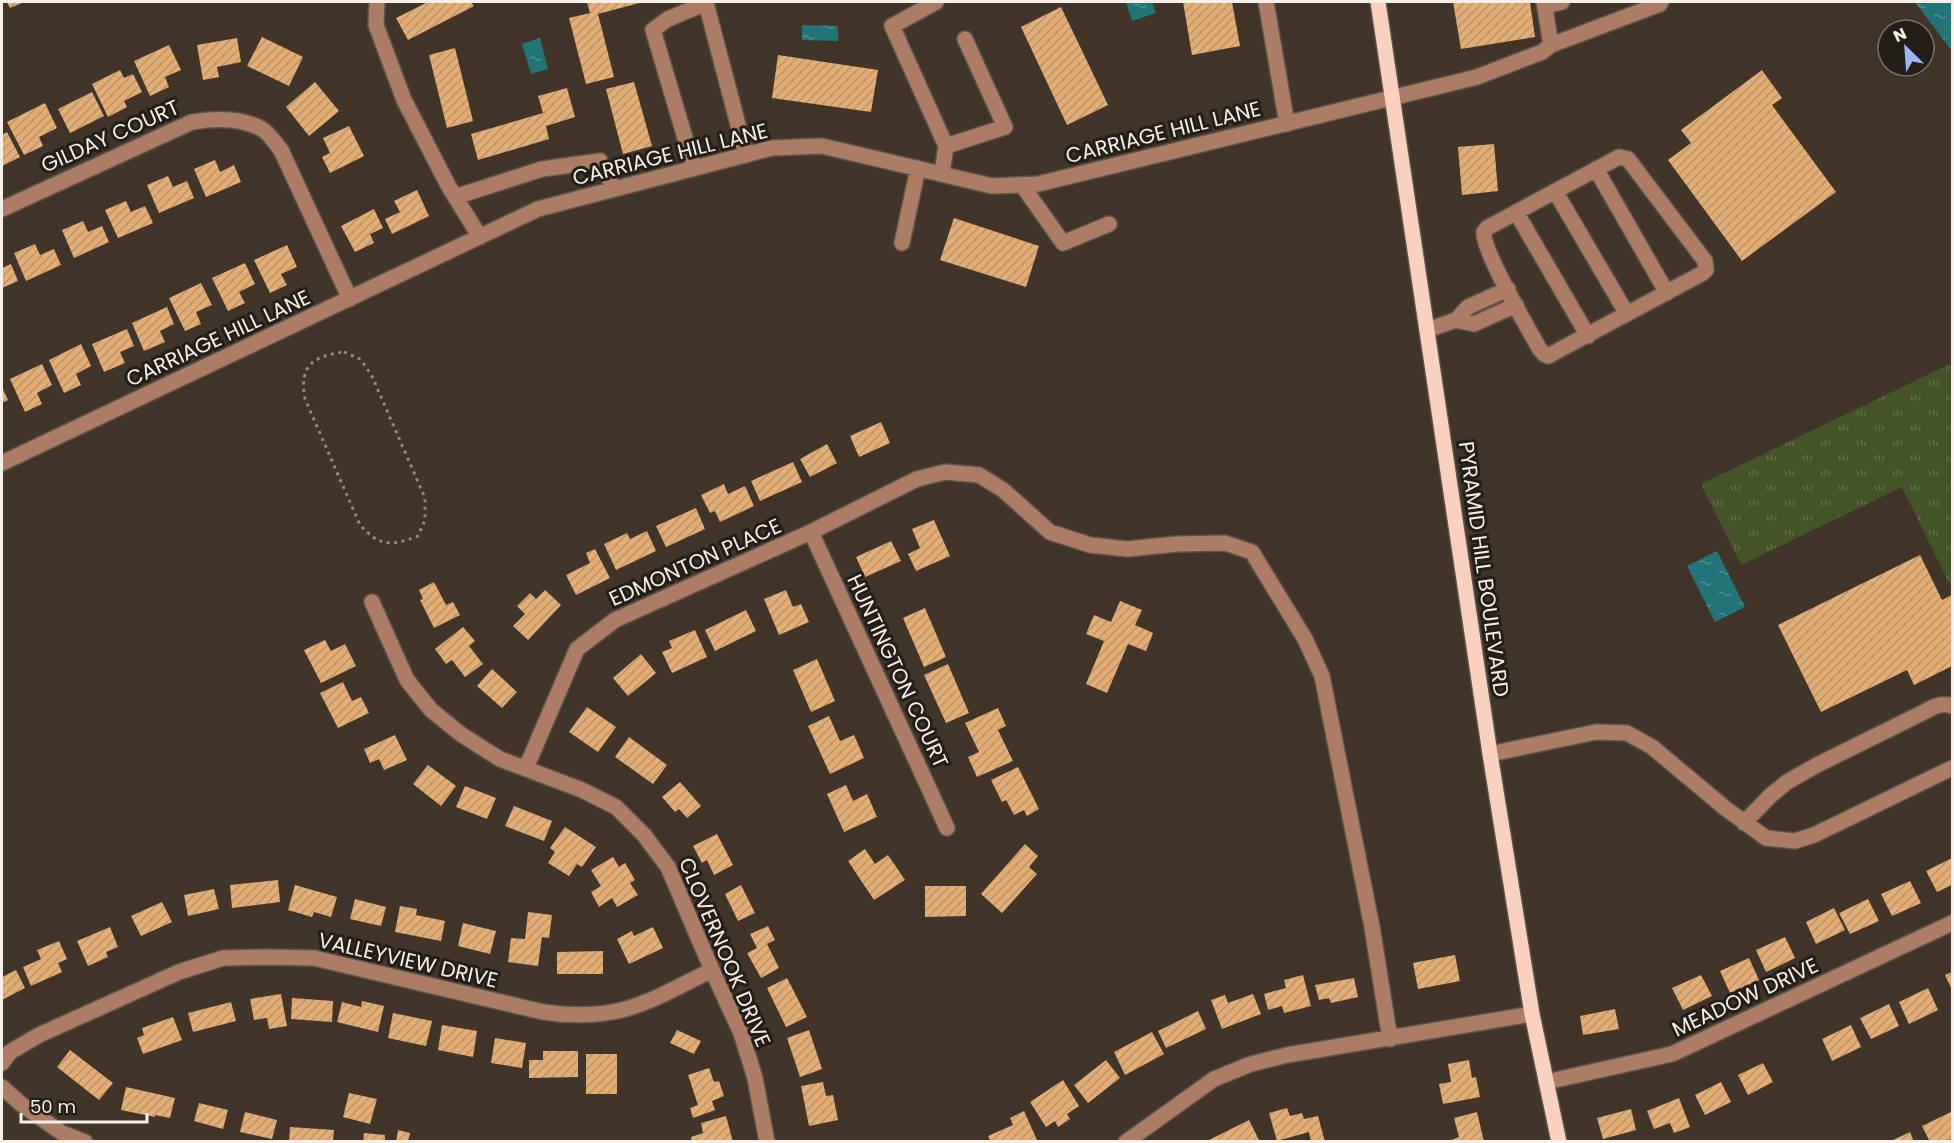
<svg xmlns="http://www.w3.org/2000/svg" width="1954" height="1143" font-family="Poppins,sans-serif">
<defs>
<pattern id="park-tufts" width="24" height="20" patternUnits="userSpaceOnUse" patternTransform="scale(1.5)"><rect width="24" height="20" fill="#455427"/><path d="M3 7l-1-3M5 7V3M7 7l1-3M15 17l-1-3M17 17v-4M19 17l1-3" fill="none" stroke="#616d46"/></pattern>
<pattern id="water-ripples" width="26" height="14" patternUnits="userSpaceOnUse" patternTransform="scale(1.5)"><rect width="26" height="14" fill="#227478"/><path d="M2 4q2-2 4 0t4 0M15 11q2-2 4 0t4 0" fill="none" stroke="#4e8f92"/></pattern>
<pattern id="building-hatch" width="6" height="6" patternUnits="userSpaceOnUse" patternTransform="scale(1.5)"><rect width="6" height="6" fill="#e3ad76"/><path d="M-1 1l2-2M0 6l6-6M5 7l2-2" fill="none" stroke="#bd946a"/></pattern>
</defs>
<rect width="100%" height="100%" fill="#413529"/>
<path fill="url(#park-tufts)" d="M1950,364L1952,370V581L1949,583L1902,487L1741,565L1701,484Z"/>
<path fill="url(#water-ripples)" d="M1126,2H1152L1156,13L1132,21Z
M1915,2H1952V51Z
M802,25L838,26V41L802,40Z
M540,38L548,69L531,74L522,44Z
M1717,551L1745,607L1715,622L1687,566Z"/>
<path fill="url(#building-hatch)" d="M7,2H24L10,8Z
M428,2H471L474,6L408,40L396,18Z
M587,2H643L598,14L614,77L586,84L569,18L590,13Z
M1183,2H1232L1240,46L1192,55Z
M1453,2H1530L1535,37L1461,49Z
M1061,7L1108,105L1067,125L1021,27Z
M262,37L303,57L289,86L247,66Z
M237,38L241,62L217,67L219,77L203,80L197,45Z
M169,45L181,70L165,77L169,87L150,96L134,61Z
M455,48L473,121L447,128L429,55Z
M778,55L878,70L871,112L772,98Z
M120,70L124,78L133,74L142,92L124,101L127,107L108,117L92,84Z
M1762,70L1782,98L1772,105L1836,192L1742,261L1668,160L1691,143L1681,130Z
M315,82L339,111L309,136L286,107Z
M634,82L652,146L623,154L606,89Z
M567,88L575,117L546,126L549,139L478,160L471,134L543,113L538,96Z
M92,92L104,116L70,133L58,109Z
M45,103L57,128L39,137L43,146L24,155L7,122Z
M349,126L364,156L330,173L322,157L330,153L323,138Z
M7,132L20,157L2,166V135Z
M1494,144L1498,191L1462,195L1458,147Z
M215,160L220,172L234,165L241,182L206,197L194,169Z
M168,176L173,187L187,181L194,198L159,213L147,185Z
M417,190L429,216L392,234L385,219L400,212L394,201Z
M126,201L131,212L145,206L153,223L118,238L105,210Z
M374,209L383,228L370,234L374,243L355,252L341,226Z
M954,218L1039,246L1026,287L940,260Z
M83,221L88,232L102,226L109,242L74,258L62,230Z
M35,244L40,255L54,249L61,265L26,281L14,253Z
M287,245L297,267L281,274L287,285L270,293L254,260Z
M245,263L255,284L239,292L245,303L228,311L212,278Z
M11,264L18,281L2,288V268Z
M201,283L212,305L196,312L201,324L185,331L169,298Z
M167,307L174,324L160,331L165,342L144,351L132,323Z
M127,329L134,346L120,352L125,363L104,372L92,344Z
M81,344L91,366L76,374L81,385L64,393L49,360Z
M42,364L52,385L37,393L42,404L25,412L10,379Z
M2,387L8,400L2,403Z
M881,422L890,443L859,457L850,436Z
M827,444L837,463L810,477L800,459Z
M793,462L802,482L760,501L751,481Z
M724,484L728,494L745,486L754,506L720,522L715,511L710,513L701,495Z
M696,508L705,529L666,547L656,526Z
M934,520L950,556L916,571L908,554L920,548L912,529Z
M647,531L656,551L616,570L604,544L627,533L630,539Z
M891,541L901,561L865,577L856,557Z
M595,549L610,578L576,595L566,575L590,563L586,553Z
M1920,555L1942,600L1952,595V666L1914,685L1907,670L1821,712L1778,625Z
M434,582L446,605L453,602L460,615L434,628L420,600L423,599L419,590Z
M545,590L561,605L528,640L513,626L525,614L517,606L530,593L536,599Z
M786,590L793,607L801,604L809,622L779,635L764,599Z
M1120,601L1142,610L1135,625L1153,633L1146,651L1128,644L1107,693L1086,684L1104,641L1086,634L1094,615L1111,622Z
M925,608L946,657L924,667L903,618Z
M746,610L756,631L715,651L705,630Z
M463,627L475,641L469,646L483,664L465,677L452,660L446,664L435,649Z
M695,630L707,657L672,673L662,652L672,648L669,641Z
M325,640L331,651L345,644L356,666L321,683L304,650Z
M641,654L656,673L628,696L613,678Z
M817,659L835,701L811,712L793,670Z
M948,664L969,713L946,723L924,675Z
M492,669L517,692L502,708L477,686Z
M343,682L352,701L361,697L369,713L338,728L320,693Z
M587,707L616,727L598,752L569,732Z
M998,708L1006,726L998,730L1013,761L977,777L968,757L979,752L965,723Z
M829,716L840,741L854,735L864,758L830,774L808,726Z
M395,735L407,760L384,770L379,759L370,763L364,749Z
M629,737L667,765L653,784L615,757Z
M428,765L456,786L441,806L413,784Z
M1018,767L1039,809L1027,816L1024,810L1014,815L1006,800L1002,802L991,780Z
M680,782L701,806L687,818L679,809L675,812L662,797Z
M846,785L853,801L867,794L877,817L844,832L827,794Z
M465,786L496,798L487,819L456,807Z
M514,806L552,821L544,841L505,826Z
M565,827L596,847L582,867L577,864L569,876L548,863L555,852L550,848Z
M717,834L733,865L714,875L707,860L702,863L693,846Z
M1025,844L1038,856L1029,867L1037,874L1002,913L981,894Z
M865,849L875,864L888,855L905,880L874,900L848,861Z
M613,857L619,867L625,863L635,880L630,883L638,895L617,907L612,898L599,907L591,892L601,886L591,870Z
M1952,858V885L1937,892L1926,871Z
M278,880L280,902L232,908L230,885Z
M1910,881L1921,903L1892,916L1881,894Z
M295,885L337,897L331,917L314,912L312,917L288,910Z
M741,885L755,913L738,921L725,894Z
M925,886H966V916L925,917Z
M214,889L219,909L188,916L184,895Z
M355,899L386,907L381,926L350,919Z
M1868,899L1879,921L1850,934L1839,913Z
M162,902L172,922L141,936L131,916Z
M400,906L417,909L416,915L445,921L441,941L395,932Z
M1834,908L1845,930L1816,944L1806,922Z
M528,912L552,915L549,938L542,937L538,966L508,962L511,938L525,939Z
M463,923L496,931L490,954L458,946Z
M768,926L775,940L767,944L779,968L761,978L747,953L757,948L750,934Z
M110,927L118,947L106,952L108,957L88,966L77,941Z
M653,927L663,948L629,964L617,939L632,931L634,936Z
M1785,937L1795,958L1766,972L1756,950Z
M59,941L67,959L58,963L62,972L31,986L23,967L41,959L37,950Z
M603,951V974H557V952Z
M1455,955L1460,981L1418,989L1413,963Z
M1749,958L1759,980L1730,993L1720,971Z
M16,970L25,988L2,1000V977Z
M1952,972V990L1945,975Z
M1303,975L1311,1006L1284,1013L1282,1006L1268,1010L1264,994L1286,988L1284,980Z
M1701,975L1712,996L1683,1010L1672,988Z
M787,978L807,1017L786,1027L767,988Z
M1354,978L1358,997L1331,1003L1329,998L1319,1000L1315,985Z
M1928,988L1938,1010L1909,1024L1899,1002Z
M281,994L287,1026L269,1029L267,1018L254,1020L250,999Z
M1253,994L1261,1014L1222,1029L1211,1000L1225,995L1228,1003Z
M292,998L333,1001L332,1022L291,1019Z
M362,1001L384,1006L378,1032L337,1022L342,1002L361,1007Z
M231,1002L236,1021L193,1032L188,1013Z
M1889,1004L1899,1026L1871,1039L1860,1018Z
M1615,1009L1619,1029L1583,1035L1580,1016Z
M1198,1011L1206,1029L1166,1048L1158,1031Z
M393,1013L432,1021L426,1046L388,1038Z
M173,1017L182,1040L143,1054L137,1038L144,1035L142,1028Z
M442,1025L477,1031L473,1057L438,1050Z
M1851,1025L1861,1047L1832,1061L1822,1039Z
M677,1030L701,1041L694,1054L670,1043Z
M809,1030L822,1069L800,1077L787,1038Z
M1152,1032L1164,1054L1125,1075L1114,1052Z
M495,1038L526,1043L522,1068L491,1063Z
M70,1050L113,1083L99,1100L57,1067Z
M543,1051H578V1077L529,1078V1060H543Z
M586,1054H617V1094H586Z
M1106,1060L1120,1078L1088,1103L1074,1085Z
M1469,1060L1472,1078L1476,1077L1480,1097L1443,1104L1439,1084L1451,1082L1448,1064Z
M1763,1063L1773,1082L1748,1095L1738,1075Z
M709,1068L714,1082L719,1081L724,1096L712,1101L715,1110L693,1118L690,1108L698,1105L688,1075Z
M1063,1080L1079,1106L1067,1114L1070,1119L1058,1127L1055,1121L1046,1127L1030,1102Z
M823,1082L826,1096L833,1095L838,1120L809,1126L801,1086Z
M1721,1082L1731,1102L1705,1115L1695,1095Z
M126,1087L175,1098L170,1118L155,1115V1117L121,1110Z
M349,1093L377,1099L370,1124L343,1117Z
M1679,1098L1690,1127L1674,1133L1670,1123L1654,1129L1647,1111Z
M199,1103L228,1110L223,1129L194,1121Z
M1287,1108L1290,1116L1302,1113L1304,1119L1318,1116L1325,1142H1311L1309,1132L1277,1141L1269,1113Z
M1631,1109L1636,1130L1603,1139L1597,1118Z
M1024,1111L1037,1140L1033,1142H991L988,1136L1013,1125L1010,1118Z
M245,1112L277,1120L272,1139L240,1132Z
M1477,1112L1484,1142H1446L1459,1137L1454,1118Z
M1951,1112L1952,1138L1946,1142H1930L1922,1126Z
M726,1116L733,1142H692L691,1137L703,1133L701,1123Z
M1249,1120L1259,1140L1205,1142Z
M290,1127L334,1130L333,1142H289Z
M398,1130L410,1133L408,1142H396Z
M1910,1132L1914,1142H1889Z
M364,1133L385,1135V1142H363Z"/>
<g fill="none" stroke-linecap="round" stroke-linejoin="round">
<g stroke="#5e5348" stroke-width="18">
<path id="minor" d="M377,2L376,25L404,100L449,187L480,237
M936,2L892,26L946,146L942,173
M1266,2L1287,124
M1545,6L1562,2
M1551,45L1660,4L1661,2
M946,146L1005,127L965,39
M1619,157L1628,159L1705,261L1706,270L1703,273L1548,356L1544,354L1539,348C1528,328 1482,250 1484,232L1487,228Z
M694,168L653,30L668,19L706,3L746,155
M1596,169L1667,293
M1022,185L1063,243L1109,224
M1555,191L1627,314
M455,197L542,169L600,161L614,189
M2,209L192,122C215,118 240,117 262,129C269,133 275,143 281,150L350,299
M1516,212L1588,336
M902,243L918,168
M1508,289L1468,307L1456,320L1474,324L1516,305
M1427,330L1456,320
M2,463L538,209L772,148L822,146L992,186L1038,184L1477,77L1542,52L1551,45L1544,2
M811,532L947,828
M372,602L407,680L431,710L462,735L500,759L582,790L616,807L644,835L668,867L712,970L741,1033L755,1078L767,1142
M1490,754L1596,732L1627,733L1652,747L1725,808L1766,838L1795,841L1814,835L1952,768
M526,768L577,649L615,620L811,532L917,479L945,472L979,475L1003,490L1050,532L1090,545L1127,549L1177,544L1225,543L1252,552L1305,639L1322,676L1372,927L1390,1039
M1744,823L1770,796L1787,782L1817,765L1924,712C1933,707 1942,702 1952,706
M2,1063L10,1052L39,1035L179,972L223,958L267,957L314,958L543,1012C569,1016 596,1016 622,1010C653,1002 683,984 712,970
M1546,1082L1672,1054L1952,923
M2,1087L21,1104L62,1133L85,1142
M1126,1142L1214,1079L1251,1064L1287,1055L1532,1014"/>
</g>
<g stroke="#5e5348" stroke-width="18">
<path id="major" d="M1378,2L1490,754L1532,1014L1559,1142"/>
</g>
<path stroke="#93897f" stroke-width="3" stroke-dasharray="3 4.5" stroke-linecap="butt" d="M344,352L360,359L371,374L425,498V520L418,536C391,546 380,547 360,525L305,399C299,365 313,356 344,352Z"/>
<use href="#minor" stroke="#ad7c65" stroke-width="15"/>
<use href="#major" stroke="#f9d1be" stroke-width="15"/>
</g>
<g text-anchor="middle" dominant-baseline="central" stroke-width="6" stroke-linejoin="round" paint-order="stroke">
<g font-size="21" fill="#f7efe8" stroke="#231e18">
<text transform="translate(1163 132) rotate(-14)">CARRIAGE HILL LANE</text>
<text transform="translate(110 136) rotate(-24)">GILDAY COURT</text>
<text transform="translate(670 154) rotate(-14)">CARRIAGE HILL LANE</text>
<text transform="translate(218 338) rotate(-25)">CARRIAGE HILL LANE</text>
<text transform="translate(695 562) rotate(-24)">EDMONTON PLACE</text>
<text transform="translate(1484 569) rotate(82)">PYRAMID HILL BOULEVARD</text>
<text transform="translate(898 671) rotate(65)">HUNTINGTON COURT</text>
<text transform="translate(725 952) rotate(67)">CLOVERNOOK DRIVE</text>
<text transform="translate(408 960) rotate(13)">VALLEYVIEW DRIVE</text>
<text transform="translate(1745 997) rotate(-25)">MEADOW DRIVE</text>
</g>
</g>
<rect width="1954" height="1143" fill="none" stroke="#f7efe8" stroke-width="6"/>
<g transform="translate(1906 48) rotate(335)"><circle r="28" fill="#231e18" stroke="#78726b" stroke-width="1.5"/>
<path d="M0-4.5L10 22L0 15L-10 22Z" fill="#9cb4fd"/>
<text y="-9" font-size="16" font-weight="bold" text-anchor="middle" fill="#f7efe8">N</text>
</g>
<path d="M21 1113v9h126v-9" fill="none" stroke="#f7efe8" stroke-width="3"/>
<text x="30" y="1113" font-size="18" fill="#f7efe8" stroke="#231e18" stroke-width="4.5" paint-order="stroke">50 m</text>
</svg>
